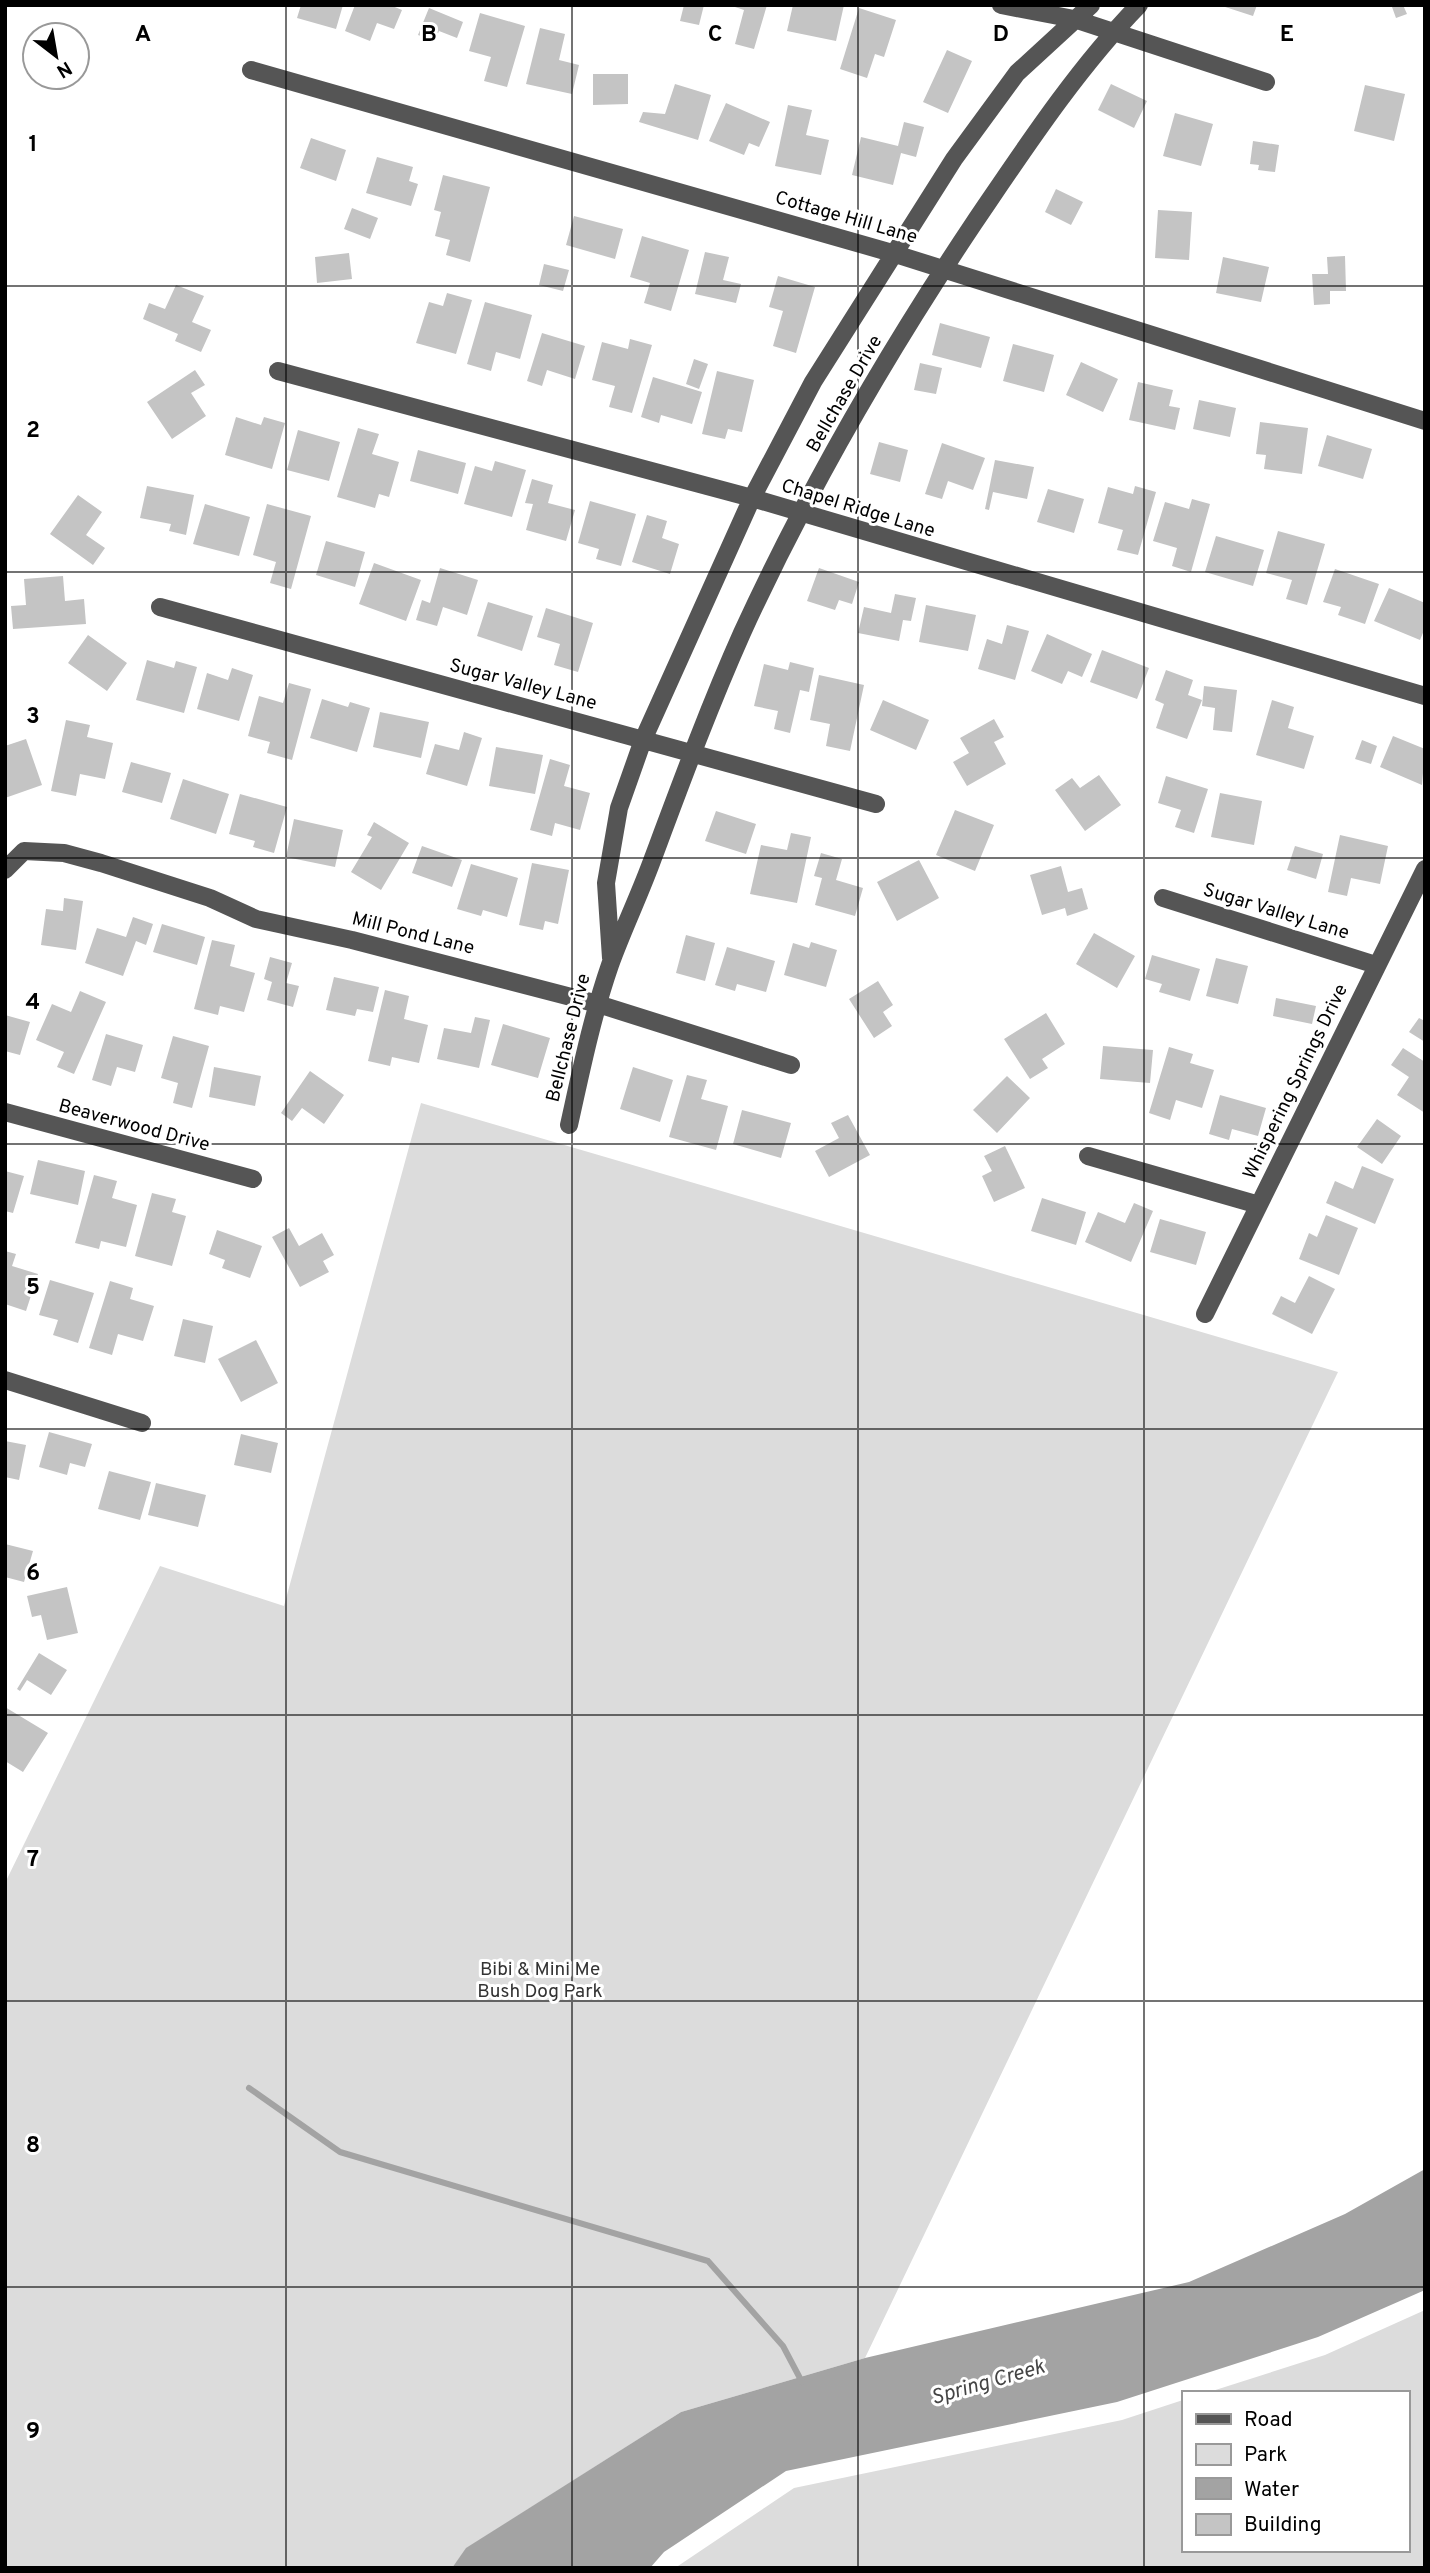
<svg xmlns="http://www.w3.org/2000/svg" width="1430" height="2573" font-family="Overpass,sans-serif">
<rect width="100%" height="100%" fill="#fff"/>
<path fill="#dcdcdc" d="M421,1103L1338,1372L865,2358L681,2412L467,2548L452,2568H5V1883L160,1566L284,1606Z
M1425,2310V2568H675L794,2488L1122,2420L1183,2400V2550H1407V2393H1206L1325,2355Z"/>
<path fill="#a3a3a3" d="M1425,2169V2290L1318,2337L1117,2402L786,2471L664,2552L650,2568H452L466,2548L681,2412L865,2358L1189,2282L1345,2214Z"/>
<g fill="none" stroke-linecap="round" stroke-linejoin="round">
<path stroke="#a3a3a3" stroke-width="6" d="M249,2088L340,2152L708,2261L783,2346L802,2382"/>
</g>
<path fill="#c4c4c4" d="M301,5H343L336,29L297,18Z
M355,5H390L402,10L394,29L377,23L370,41L345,31Z
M684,5H704L699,25L680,21Z
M729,5H767L754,49L735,44L744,10Z
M793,5H844L836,41L787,31Z
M1219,5H1257L1253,16Z
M1403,5L1407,14L1396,18L1392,7Z
M429,8L463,22L457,38L439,31L435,41L418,35Z
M859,8L896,20L884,57L875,54L867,78L840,69Z
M480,13L525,26L507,87L484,81L491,57L469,51Z
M540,28L565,34L559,60L579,65L572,94L526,84Z
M947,50L972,61L948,113L923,102Z
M593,74H628V104L593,105Z
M675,84L711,95L698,140L639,122L643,112L665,114Z
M1111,84L1147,101L1134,128L1098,110Z
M1365,85L1405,94L1394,141L1354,131Z
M726,103L770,122L759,147L749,143L744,155L709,141Z
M788,105L812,110L806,135L829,140L821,175L775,166Z
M1175,113L1213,124L1201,166L1163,156Z
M904,122L924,127L916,157L901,153L893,185L852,175L861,137L898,146Z
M311,138L346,150L336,181L300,168Z
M1253,141L1279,145L1275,172L1258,170L1259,165L1250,164Z
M377,157L413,167L409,181L418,184L411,206L366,193Z
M443,175L490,187L470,262L446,255L450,240L435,236L441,212L434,210Z
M1056,189L1083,202L1071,225L1045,212Z
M352,208L378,218L370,239L344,229Z
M1158,210L1192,212L1189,260L1155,258Z
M574,216L623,229L615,259L566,245Z
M642,236L689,250L671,311L644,303L650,283L630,277Z
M705,252L729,257L723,280L741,284L736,303L695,294Z
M349,253L352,279L317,283L315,257Z
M1345,256L1346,291H1330V304L1314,305L1312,274H1328L1327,257Z
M1223,257L1269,267L1261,302L1216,293Z
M544,264L569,270L563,291L539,285Z
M778,276L815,287L796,353L773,346L783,311L769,307Z
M176,285L204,296L192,322L211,330L201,352L175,341L178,334L143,319L149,303L165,309Z
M447,293L472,300L456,354L416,343L429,302L443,306Z
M485,302L532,315L520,359L496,352L491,371L467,364Z
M940,323L990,337L981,368L932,355Z
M542,333L585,346L575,379L547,370L542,386L527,381Z
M630,339L652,345L632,413L609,407L615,386L592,380L602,342L628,349Z
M1013,344L1054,355L1044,392L1003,381Z
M694,359L708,364L699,389L686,384Z
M1081,362L1118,379L1103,412L1066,395Z
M920,363L942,368L936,394L914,390Z
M195,370L205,385L191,393L206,416L172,439L147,402Z
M717,371L754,380L742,432L728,429L725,439L702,434Z
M653,377L702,392L692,424L661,415L659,423L641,417Z
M1138,382L1173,390L1169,406L1180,408L1175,430L1129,420Z
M1199,400L1236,408L1230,437L1193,429Z
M236,417L261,425L264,417L285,423L272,469L225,455Z
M1260,422L1308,428L1302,474L1264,469L1266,455L1256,454Z
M358,428L379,434L372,454L399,462L389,497L379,494L375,508L337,497Z
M298,430L340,442L329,481L287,470Z
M1327,435L1372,449L1363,479L1318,466Z
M879,442L908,450L900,482L870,474Z
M942,443L985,458L973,490L948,481L942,499L925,494Z
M418,450L466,463L458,494L410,481Z
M995,460L1034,467L1027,499L993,492L989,510L985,509Z
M495,461L526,470L512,517L464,504L475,466L492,471Z
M532,479L553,485L548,503L575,510L566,541L526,530L533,504L525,503Z
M147,486L194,495L186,535L169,531L171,524L140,518Z
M1135,486L1156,492L1138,555L1117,550L1123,530L1098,523L1108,487L1133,494Z
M1048,489L1084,499L1074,533L1037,522Z
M78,495L102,512L86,535L105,548L93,565L50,534Z
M1192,499L1210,504L1191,572L1172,566L1177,548L1153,541L1165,502L1189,509Z
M590,501L636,514L621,566L596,559L599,549L578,543Z
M205,504L250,517L239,556L193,544Z
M267,504L311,516L291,589L270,583L276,562L253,555Z
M647,515L667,521L662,538L679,544L670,574L632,562Z
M1278,531L1325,544L1307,605L1286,599L1292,580L1266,573Z
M1216,536L1264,550L1253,586L1205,572Z
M326,541L365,552L355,587L316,575Z
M374,563L421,580L406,621L359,604Z
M440,568L478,580L467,615L443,607L437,626L416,620L422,600L430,603Z
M819,568L859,582L852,604L839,600L835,610L807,601Z
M1335,569L1379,584L1365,624L1338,615L1341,607L1323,602Z
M63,576L65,601L84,599L86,624L13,629L11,606L26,605L24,579Z
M1389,588L1425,603V628L1420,640L1374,621Z
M895,594L916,598L911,621L903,620L899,641L858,633L864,607L891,613Z
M488,602L533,616L522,651L477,636Z
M926,605L976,615L968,651L919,642Z
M546,608L593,623L578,672L554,665L560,644L537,637Z
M1007,625L1029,631L1015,680L978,669L987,639L1002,644Z
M1047,634L1092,654L1082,677L1068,671L1062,684L1031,671Z
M88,635L127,663L107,691L68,663Z
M1102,650L1149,668L1137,699L1090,682Z
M147,660L174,668L176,661L197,667L184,713L136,700Z
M790,662L814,668L809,692L800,690L790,733L774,729L778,711L754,706L764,664L788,670Z
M232,668L253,675L239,721L197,709L207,673L228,680Z
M1166,670L1193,680L1188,695L1202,700L1187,739L1156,728L1164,704L1155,700Z
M819,675L864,685L850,751L826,746L830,724L810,720Z
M289,683L311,689L292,760L267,753L270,742L248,736L259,696L283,703Z
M1204,686L1237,690L1232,732L1213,730L1215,708L1202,706Z
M322,699L348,707L350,702L370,708L357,752L310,738Z
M883,700L929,720L916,750L870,730Z
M1272,700L1294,707L1288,728L1314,736L1304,769L1256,755Z
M380,712L429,722L421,758L373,747Z
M994,719L1004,737L994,742L1006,764L967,786L953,762L969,753L960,738Z
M66,720L90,725L87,737L113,743L105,779L80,774L76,796L51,791Z
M464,732L482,738L467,786L426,774L435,744L459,750Z
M1393,736L1425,749L1422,785L1380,767Z
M26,739L42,785L5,798V746Z
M1362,740L1377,746L1371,764L1355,759Z
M496,747L543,755L535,794L489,786Z
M550,759L570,765L564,786L590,793L580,830L555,823L552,836L530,830Z
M131,762L171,773L162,803L122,792Z
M1099,775L1121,805L1085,831L1055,790L1072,778L1080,788Z
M1166,776L1208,789L1194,833L1175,827L1181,810L1158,803Z
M183,779L229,794L216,834L170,819Z
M1220,793L1262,801L1254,845L1211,837Z
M240,794L287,807L274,853L253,847L255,841L229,834Z
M955,810L994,825L975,871L936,855Z
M716,811L756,824L746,854L705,841Z
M294,819L343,830L335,867L286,857Z
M374,822L409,843L381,890L351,872L372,837L367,835Z
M791,833L811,837L797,903L750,894L761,845L787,850Z
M1340,835L1388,846L1380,884L1351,878L1347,896L1328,892Z
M422,846L462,860L452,887L412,873Z
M1295,846L1323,854L1316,879L1287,870Z
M821,853L842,859L836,880L863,888L855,916L815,905L822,878L814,876Z
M919,860L939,898L897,921L877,882Z
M532,863L569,870L558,924L545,921L543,930L519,925Z
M471,864L518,878L507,917L483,910L481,916L457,909Z
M1061,866L1068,892L1082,888L1088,909L1067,916L1065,908L1042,915L1030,875Z
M64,898L83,901L76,950L41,945L46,909L63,911Z
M133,917L153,924L146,945L136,941L123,976L85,963L97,928L126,937Z
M162,924L205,937L197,965L153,952Z
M1094,933L1135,956L1117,988L1076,964Z
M686,935L715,943L705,981L676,973Z
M212,940L235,945L230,966L255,973L244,1012L220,1006L218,1015L194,1009Z
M811,942L837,950L826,987L784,975L793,943L809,948Z
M727,947L775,961L766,992L737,984L735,991L715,985Z
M1152,955L1200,969L1190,1001L1159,992L1162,984L1145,979Z
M270,957L292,963L286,983L299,986L293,1007L267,1000L272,982L264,979Z
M1216,958L1248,966L1238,1004L1206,996Z
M334,977L379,987L373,1012L357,1009L355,1016L326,1010Z
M878,981L893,1005L883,1012L892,1026L874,1038L849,999Z
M385,990L409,996L404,1019L428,1025L419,1063L392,1057L390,1066L368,1061Z
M80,991L106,1002L74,1074L57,1067L64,1052L36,1040L52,1004L71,1012Z
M1276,998L1316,1006L1312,1024L1273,1016Z
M1046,1013L1065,1044L1042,1059L1048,1068L1030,1079L1004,1039Z
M5,1015L30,1022L20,1055L5,1051Z
M475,1017L490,1020L479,1068L437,1059L444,1028L471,1033Z
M1419,1018L1425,1021V1042L1409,1032Z
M503,1024L550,1038L538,1078L491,1065Z
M106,1034L143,1045L135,1072L117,1067L111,1086L92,1080Z
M173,1036L209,1046L192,1108L173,1103L178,1083L161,1078Z
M1103,1046L1153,1050L1150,1083L1100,1079Z
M1169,1047L1193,1054L1190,1063L1214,1070L1202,1108L1176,1100L1170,1120L1149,1113Z
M1403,1048L1425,1062V1113L1397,1095L1409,1077L1391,1065Z
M214,1067L261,1076L255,1106L209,1097Z
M633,1067L673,1080L660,1122L620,1109Z
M310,1071L344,1095L324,1124L302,1108L292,1121L281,1113Z
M687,1075L707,1080L701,1099L728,1106L716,1150L669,1137Z
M1007,1076L1030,1098L997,1133L973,1110Z
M1220,1095L1266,1108L1258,1136L1232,1129L1229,1140L1209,1134Z
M742,1110L791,1123L781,1158L733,1144Z
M848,1115L870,1155L829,1177L815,1151L839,1138L831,1123Z
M1377,1119L1401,1136L1382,1164L1357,1147Z
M1005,1146L1025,1188L994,1202L982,1176L992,1171L984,1156Z
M38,1160L85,1171L78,1205L30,1194Z
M1362,1166L1394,1179L1375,1224L1326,1203L1335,1181L1353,1189Z
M5,1171L24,1176L13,1213L5,1211Z
M94,1175L117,1181L112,1198L137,1205L126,1247L101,1241L99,1249L75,1243Z
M152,1193L176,1199L172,1212L186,1216L172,1266L135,1256Z
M1042,1198L1086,1212L1076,1245L1031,1231Z
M1134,1203L1153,1211L1131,1262L1085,1242L1098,1212L1125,1223Z
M1326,1215L1358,1228L1339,1275L1299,1259L1309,1233L1317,1237Z
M1160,1219L1206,1232L1196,1265L1150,1252Z
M289,1228L299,1246L322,1233L334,1255L323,1261L329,1272L300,1287L272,1237Z
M217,1230L262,1246L250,1278L222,1268L225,1260L209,1254Z
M5,1251L16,1254L12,1266L38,1274L26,1311L5,1304Z
M1309,1276L1335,1289L1312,1334L1272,1314L1281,1296L1295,1303Z
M50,1280L94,1293L78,1343L53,1335L58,1320L39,1315Z
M110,1281L133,1288L130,1299L154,1306L143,1341L118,1334L112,1355L89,1348Z
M183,1319L213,1326L205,1363L174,1356Z
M256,1340L278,1383L241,1402L218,1359Z
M49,1432L92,1444L85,1467L70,1463L67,1475L39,1467Z
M241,1434L278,1443L271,1473L234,1465Z
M5,1441L26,1445L19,1480L5,1477Z
M109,1471L151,1482L140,1520L98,1509Z
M156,1483L206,1495L198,1527L148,1515Z
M5,1544L33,1551L24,1582L5,1577Z
M67,1587L78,1633L47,1640L41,1615L32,1617L27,1596Z
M39,1653L67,1670L51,1695L27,1680L20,1691L17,1689Z
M5,1707L48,1733L23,1772L5,1761Z"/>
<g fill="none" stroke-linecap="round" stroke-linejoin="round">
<path stroke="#555" stroke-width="18" d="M1001,5L1074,19L1266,82
M251,70L892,253L1425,421
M278,371L752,498L1425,696
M160,607L876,804
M5,870L24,851L64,853L101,863L210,898L256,919L352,940L598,1004L791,1065
M1163,898L1376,965
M611,958L606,883L619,808L643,740L752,498L813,382L954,159L1017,73L1091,5
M5,1112L253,1179
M569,1125C581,1071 592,1017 610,965C623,929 640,894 653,858C681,783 709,707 742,633C807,491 887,353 974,223C1025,148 1076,70 1139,5
M1088,1156L1259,1205
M1205,1314L1425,869
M5,1380L142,1423"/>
</g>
<path fill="none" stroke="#000" stroke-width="2" stroke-opacity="0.55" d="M286,5V2568M572,5V2568M858,5V2568M1144,5V2568M5,286H1425M5,572H1425M5,858H1425M5,1144H1425M5,1429H1425M5,1715H1425M5,2001H1425M5,2287H1425"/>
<g text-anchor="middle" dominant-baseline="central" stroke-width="6" stroke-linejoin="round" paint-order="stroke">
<g font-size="19" fill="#000" stroke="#fff">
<text transform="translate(846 218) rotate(16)">Cottage Hill Lane</text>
<text transform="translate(845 394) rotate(-60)">Bellchase Drive</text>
<text transform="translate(858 509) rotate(17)">Chapel Ridge Lane</text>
<text transform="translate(523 685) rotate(15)">Sugar Valley Lane</text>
<text transform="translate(1276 912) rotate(17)">Sugar Valley Lane</text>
<text transform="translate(413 934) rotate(14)">Mill Pond Lane</text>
<text transform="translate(569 1038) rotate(-76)">Bellchase Drive</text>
<text transform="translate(1296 1082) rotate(-64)">Whispering Springs Drive</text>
<text transform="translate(134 1126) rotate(15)">Beaverwood Drive</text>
</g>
<g font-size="19" fill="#333" stroke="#fff">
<text x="540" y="1970">Bibi &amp; Mini Me<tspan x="540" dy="22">Bush Dog Park</tspan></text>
</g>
<g font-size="21" font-style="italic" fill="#444" stroke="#fff">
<text transform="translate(988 2383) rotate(-16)">Spring Creek</text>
</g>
</g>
<g font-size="23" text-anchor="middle" font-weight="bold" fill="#000" stroke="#fff" stroke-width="6" stroke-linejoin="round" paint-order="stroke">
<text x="143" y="41">A</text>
<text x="429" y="41">B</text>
<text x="715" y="41">C</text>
<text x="1001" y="41">D</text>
<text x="1287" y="41">E</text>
<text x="33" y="151">1</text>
<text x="33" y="437">2</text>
<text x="33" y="723">3</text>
<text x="33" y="1009">4</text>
<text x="33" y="1294">5</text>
<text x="33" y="1580">6</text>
<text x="33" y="1866">7</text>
<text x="33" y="2152">8</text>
<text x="33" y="2438">9</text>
</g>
<rect width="1430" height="2573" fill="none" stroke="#000000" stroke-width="14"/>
<rect x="1182" y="2391" width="228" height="161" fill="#ffffff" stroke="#999999" stroke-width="2"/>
<rect x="1196" y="2414" width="35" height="10" fill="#555555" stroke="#999999" stroke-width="2"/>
<text x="1244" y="2426" font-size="21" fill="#000000">Road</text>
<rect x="1196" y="2444" width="35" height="21" fill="#dcdcdc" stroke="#999999" stroke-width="2"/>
<text x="1244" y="2461" font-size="21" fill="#000000">Park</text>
<rect x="1196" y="2478" width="35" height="21" fill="#a3a3a3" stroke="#999999" stroke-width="2"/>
<text x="1244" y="2496" font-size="21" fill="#000000">Water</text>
<rect x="1196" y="2514" width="35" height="21" fill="#c4c4c4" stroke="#999999" stroke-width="2"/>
<text x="1244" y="2531" font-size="21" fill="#000000">Building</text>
<g transform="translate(56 56) rotate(149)"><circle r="33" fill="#ffffff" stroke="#999999" stroke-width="2"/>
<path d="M0-5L12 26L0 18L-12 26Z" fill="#000000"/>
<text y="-10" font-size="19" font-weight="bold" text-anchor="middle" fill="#000000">N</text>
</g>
</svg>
